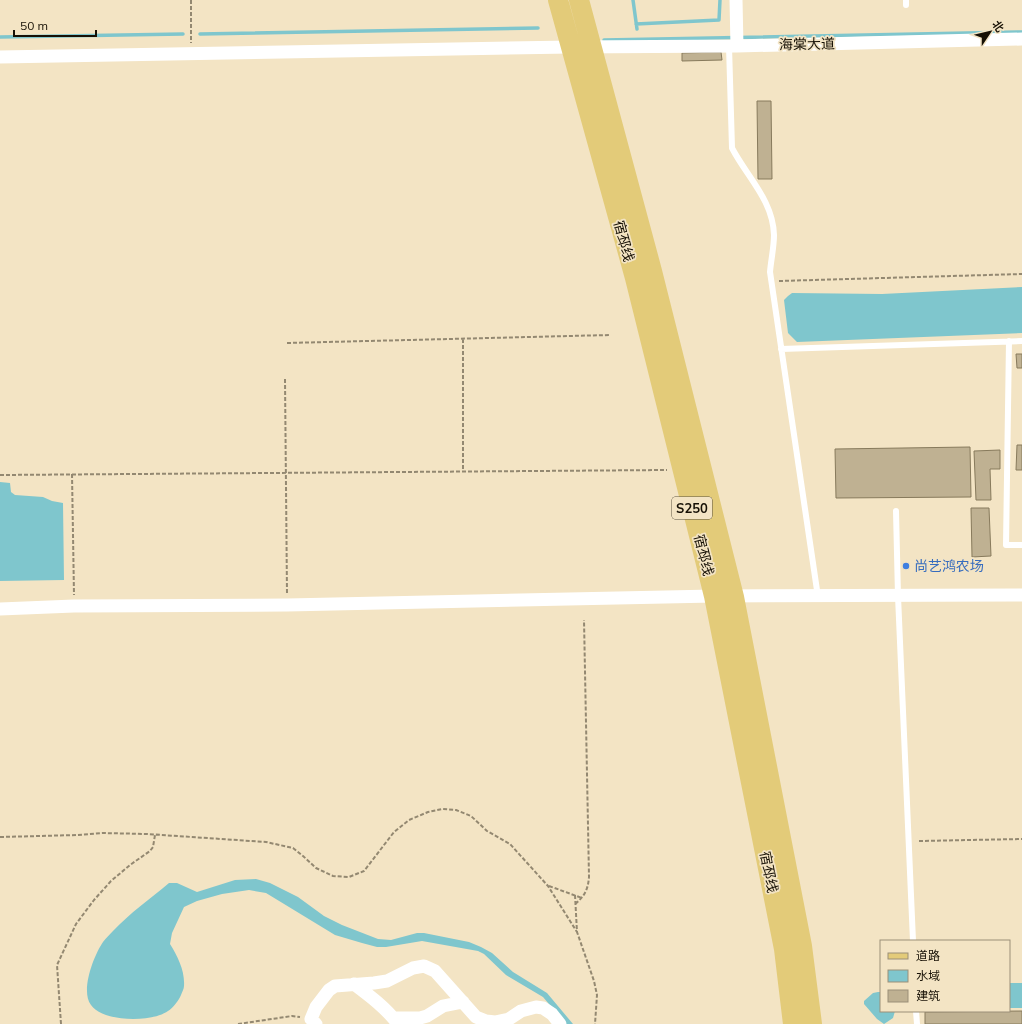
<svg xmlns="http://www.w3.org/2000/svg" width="1022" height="1024" font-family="Mulish,'Noto Sans SC',sans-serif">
<rect width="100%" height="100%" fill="#f3e4c4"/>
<path fill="#7fc6cd" d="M1022,287V333L797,342L788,333L784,300L788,296L792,293L882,294Z
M0,482L10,483L11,492L15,495L43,497L52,501L63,503L64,580L0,581Z
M256,879L270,883L298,897L324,916L342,925L378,939L391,940L417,933H424L469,942L481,947L492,953L513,972L547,993L573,1024H566L543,997L506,975L484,954L478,951L422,941L386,947H377L362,943L335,935L266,893L249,890L222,894L197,901L184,907L172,933L170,944C178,957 185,971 184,986C184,989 182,992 181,995C179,1000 173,1008 168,1011C151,1023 103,1022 91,1005C80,991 94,955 103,942C106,938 110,934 113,931C130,913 150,899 169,883H177L197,892L235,880Z
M1009,983H1022V1008H1009Z
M878,992H881V1011H895L893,1018L884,1024L877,1019L864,1004V1001L873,993Z"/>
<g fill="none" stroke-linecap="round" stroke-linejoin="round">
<path stroke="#7fc6cd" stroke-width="3.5" d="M633,0L637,29
M636,24L719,20L720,0
M200,34L538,28
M0,37L183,34
M604,40L1022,32"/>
</g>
<path fill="#bfb192" stroke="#877a5c" d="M721,52L722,60L682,61V53Z
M757,101H771L772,179H758Z
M1016,354H1022V368H1017Z
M1017,445H1022V470H1016Z
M970,447L971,497L836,498L835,449Z
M1000,450V469H990L991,500H976L974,451Z
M971,508H989L991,556L972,557Z
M1022,1011V1024H925V1012Z"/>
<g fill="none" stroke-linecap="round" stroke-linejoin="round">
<path stroke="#938871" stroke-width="2" stroke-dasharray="4 2" stroke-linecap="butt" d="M191,0V43
M779,281L1022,274
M463,339V471
M287,343L610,335
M285,379L287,594
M72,474L74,595
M0,475L667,470
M0,837L78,835L102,833L147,834L266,842L293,848L303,856L316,868L333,876L349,877L364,871L394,832L409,820L428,812L442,809L456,810L471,816L487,831L510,844L548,886L577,932
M919,841L1022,839
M549,886L582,898
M575,895L577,932L594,981L597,995L595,1024
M575,904C585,896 588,889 589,877L584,620
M61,1024L57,965L76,924L94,900L111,881L130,865L150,851L153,847L155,835
M238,1024L292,1016L300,1017"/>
<path stroke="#fff" stroke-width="6" d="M906,0V5
M729,46L732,148C747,177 773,200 774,235C774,247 771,260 770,272L818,597
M1009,341L1006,545H1022
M781,349L1022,341
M896,511L898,596L913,941
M916,1011L917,1024"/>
<path stroke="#fff" stroke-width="13" d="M736,0L737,46
M0,57L571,47L737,46L1022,39
M0,609L74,606L287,605L714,596L1022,595
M354,984C370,996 386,1008 398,1024
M393,1018H420L427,1016L443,1006L463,1002
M316,1024L311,1019L316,1007L329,990L335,986L374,983L387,981L413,968L424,966L435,971L476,1017L486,1021L495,1022L509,1019L521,1011L536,1007L543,1008L552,1014L560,1024"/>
<path stroke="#e3cb79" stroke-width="20" d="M558,0L635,278L714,596L784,949L793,1024
M579,0L652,271L734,597L802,946L812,1024"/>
</g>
<circle fill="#3f7fe0" stroke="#f3e4c4" stroke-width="1.5" cx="906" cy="566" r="4"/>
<g text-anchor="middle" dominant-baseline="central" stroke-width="3.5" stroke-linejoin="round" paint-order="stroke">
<rect fill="#f3e4c4" stroke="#58503e" stroke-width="1" x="672" y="497" width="40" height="22" rx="3"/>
<g font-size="13" font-weight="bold" fill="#161005">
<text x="692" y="508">S250</text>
</g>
<g font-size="14" fill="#161005" stroke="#f3e4c4">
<text transform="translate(807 44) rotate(-1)">海棠大道</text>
<text transform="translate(624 241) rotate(75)">宿邳线</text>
<text transform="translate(704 555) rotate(76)">宿邳线</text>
<text transform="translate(769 872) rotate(79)">宿邳线</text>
</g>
<g font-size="14" fill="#366cbe" stroke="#f3e4c4" text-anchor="start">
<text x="914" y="566">尚艺鸿农场</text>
</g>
</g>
<rect x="880" y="940" width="130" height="72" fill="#f3e4c4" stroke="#9b8f78"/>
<rect x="888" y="953" width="20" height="6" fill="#e3cb79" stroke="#9b8f78"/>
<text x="916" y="960" font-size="12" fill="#161005">道路</text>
<rect x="888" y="970" width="20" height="12" fill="#7fc6cd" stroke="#9b8f78"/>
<text x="916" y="980" font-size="12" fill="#161005">水域</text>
<rect x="888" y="990" width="20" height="12" fill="#bfb192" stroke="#9b8f78"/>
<text x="916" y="1000" font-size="12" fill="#161005">建筑</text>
<g transform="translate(990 32) rotate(55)" stroke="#f3e4c4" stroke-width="3" paint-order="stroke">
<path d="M0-3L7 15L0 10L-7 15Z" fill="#161005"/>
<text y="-6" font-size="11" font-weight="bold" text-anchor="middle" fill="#161005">北</text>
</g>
<path d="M14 30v6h82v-6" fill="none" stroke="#161005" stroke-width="2"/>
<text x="20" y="30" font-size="12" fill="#161005" stroke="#f3e4c4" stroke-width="3" paint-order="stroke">50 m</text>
</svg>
